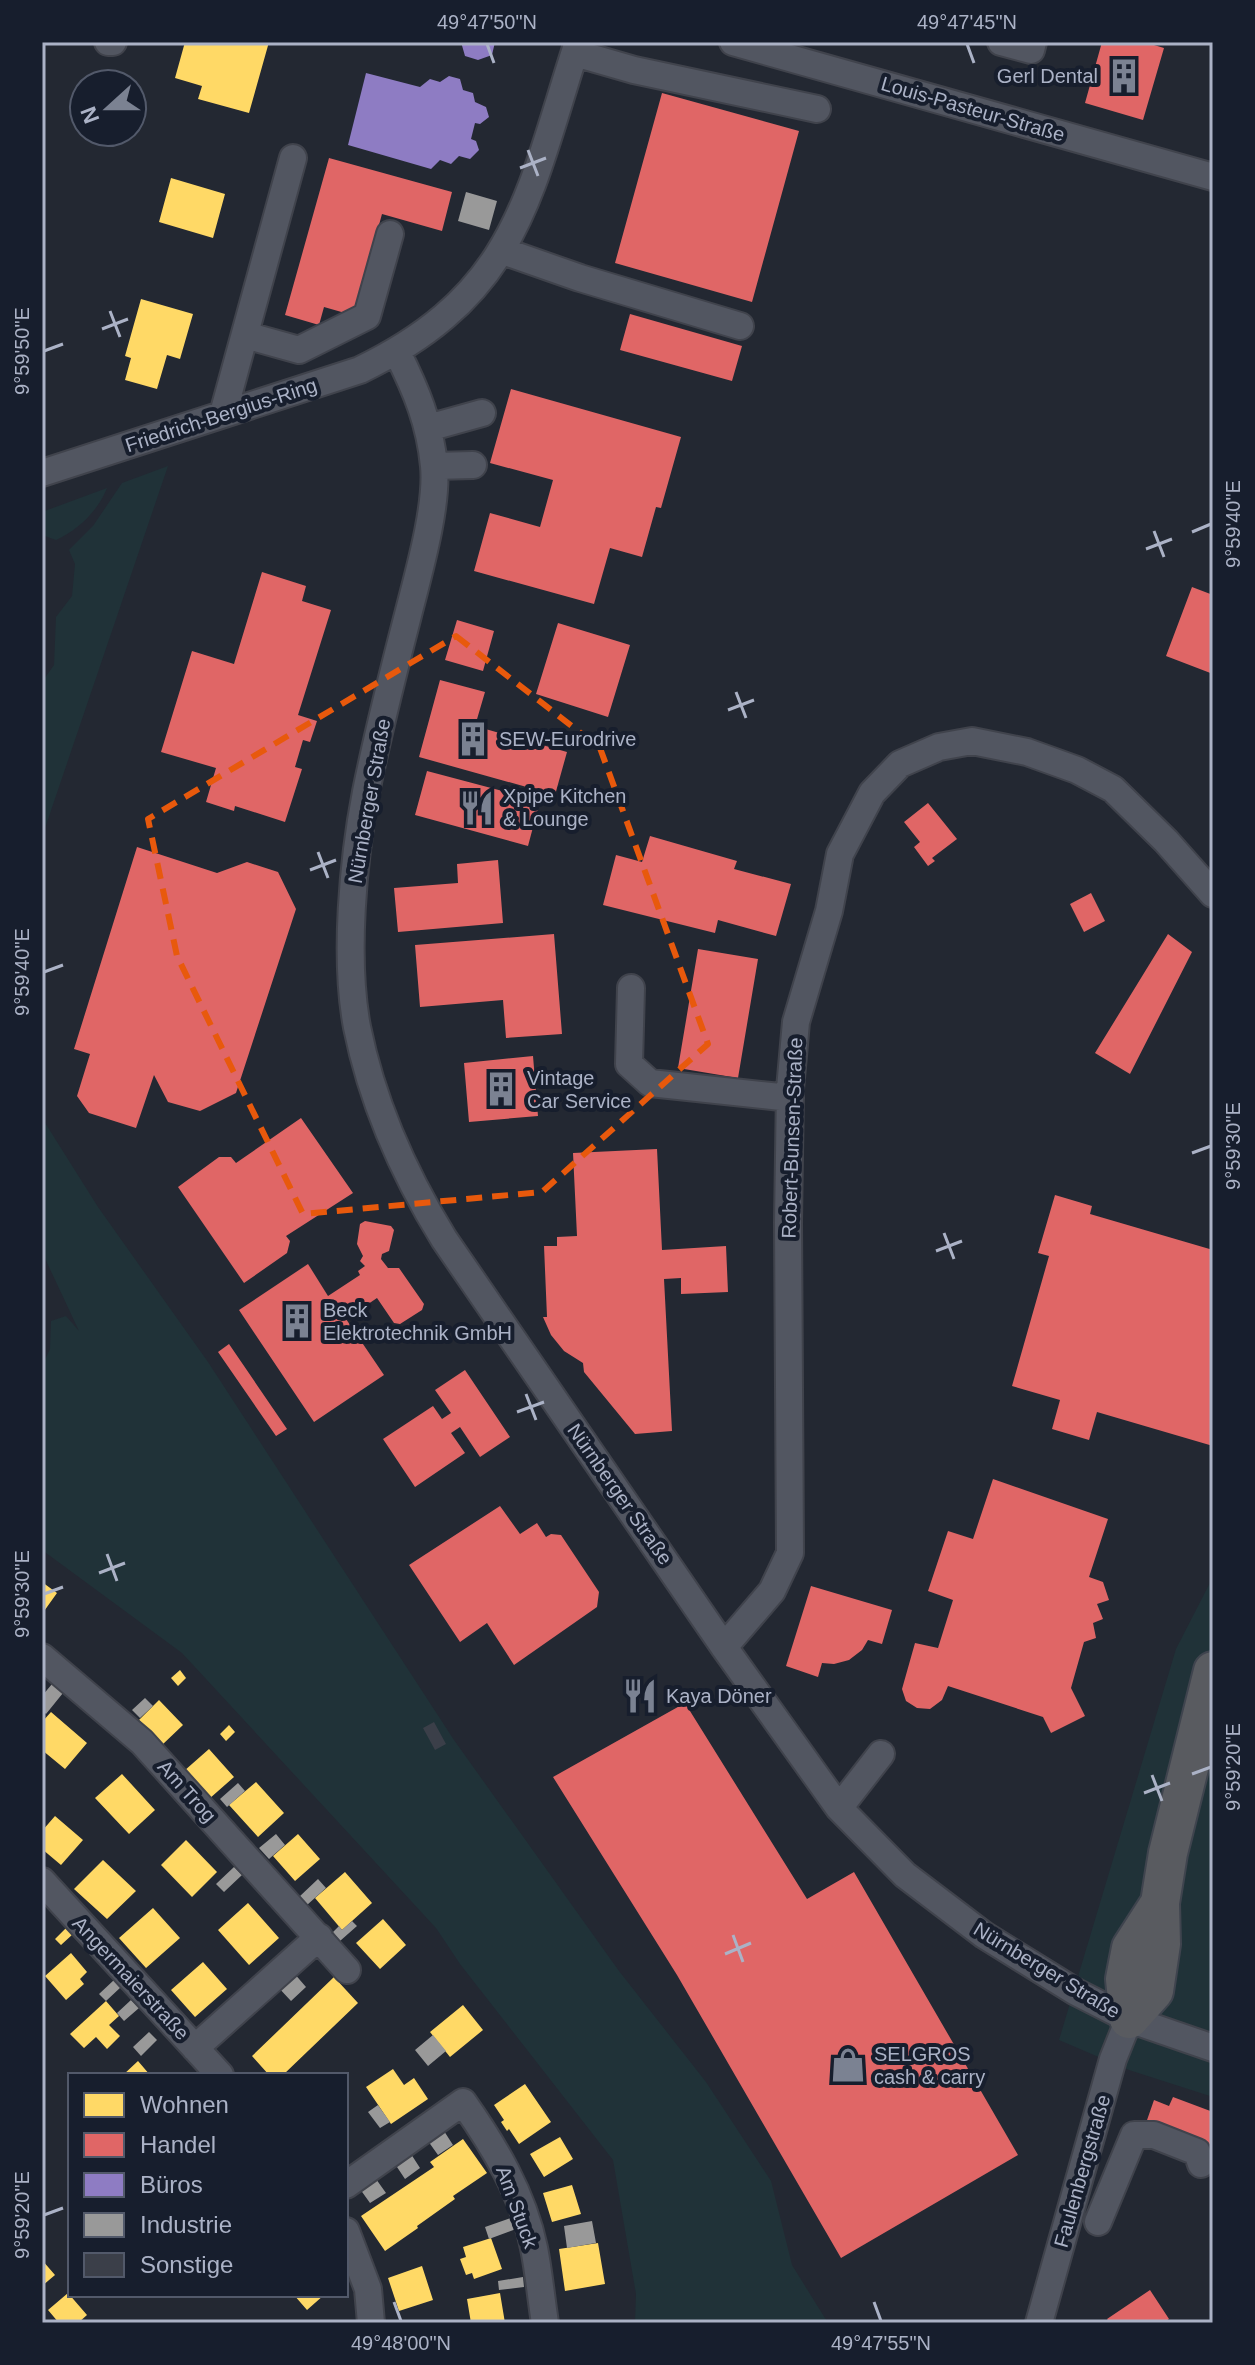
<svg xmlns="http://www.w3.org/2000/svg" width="1255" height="2365" font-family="Helvetica,sans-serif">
<rect width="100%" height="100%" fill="#232832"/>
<path fill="#203238" d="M168,466L42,837V682L54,665L56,617L72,596L75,564L69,550L93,526L122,483Z
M107,488C98,511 78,530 56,540L42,535V512Z
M42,1118L98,1207L208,1362L454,1740L619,1971L706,2082L771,2181L792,2265L828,2323H635L636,2294L613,2160L460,1964L436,1928L182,1653L42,1550V1366L50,1349L51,1321L66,1316L79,1331L42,1252Z
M1213,1577V2097L1129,2070L1059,2040L1176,1649Z"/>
<path fill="#ffd966" d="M185,42H269L249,113L198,99L202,86L175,78Z
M171,178L225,194L213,238L159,222Z
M141,299L193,314L180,359L167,355L157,389L125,380L131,358L125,356Z
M42,1582L57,1593L42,1614Z
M180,1670L186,1678L178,1686L171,1678Z
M159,1700L183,1725L162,1745L139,1720Z
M51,1712L87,1743L65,1769L42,1750V1722Z
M229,1725L235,1732L226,1741L220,1734Z
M209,1749L234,1777L209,1799L184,1771Z
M122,1774L155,1810L129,1834L95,1798Z
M256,1782L284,1813L258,1837L229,1805Z
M55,1816L83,1840L61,1865L42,1849V1831Z
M298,1834L320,1859L295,1881L273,1856Z
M186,1840L217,1872L192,1897L161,1865Z
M103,1860L136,1891L107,1919L74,1889Z
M345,1872L372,1903L342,1930L315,1898Z
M248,1903L279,1938L249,1965L218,1930Z
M153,1908L180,1938L146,1968L119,1938Z
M383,1919L406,1945L380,1969L356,1943Z
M67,1927L73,1934L61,1945L55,1939Z
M71,1953L87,1972L80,1979L84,1984L66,2000L45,1976Z
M203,1962L227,1989L195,2017L171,1990Z
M334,1977L358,2003L283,2075H269L252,2056Z
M106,2001L119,2016L109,2025L120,2036L107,2049L96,2037L84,2048L70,2034Z
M463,2005L483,2030L450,2057L430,2032Z
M138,2061L150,2075H123Z
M393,2069L404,2085L414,2078L428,2099L391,2124L366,2087Z
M525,2084L551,2122L519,2144L509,2129L507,2131L501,2122L504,2120L494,2105Z
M560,2137L573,2159L544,2177L530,2154Z
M463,2139L487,2173L453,2196L455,2199L417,2226L418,2228L385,2251L361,2216L434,2167L430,2162Z
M572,2185L581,2214L552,2222L543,2193Z
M491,2238L502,2269L474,2279L472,2273L466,2275L460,2259L466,2257L463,2247Z
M598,2243L605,2284L565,2291L559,2249Z
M42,2260L55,2275L42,2286Z
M422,2266L433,2300L399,2311L388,2278Z
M68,2293L87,2315L78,2323H59L48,2310Z
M500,2293L505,2323H471L467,2299Z
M294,2295H324L307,2310Z"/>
<path fill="#e06666" d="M1102,42H1155L1154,45L1164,48L1143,120L1085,103Z
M662,93L799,131L752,302L615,263Z
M329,158L452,192L442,231L382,214L356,308L345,313L324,307L319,325L285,315Z
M630,314L742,346L732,381L620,350Z
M511,389L681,437L661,508L656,507L642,557L610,548L594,604L474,571L490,513L540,527L553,480L490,463Z
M262,572L306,586L302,601L331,610L298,715L317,721L310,742L303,740L295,767L302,769L285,822L235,806L234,811L206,802L216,768L161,752L192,651L234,664Z
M1192,587L1213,595V674L1166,656Z
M457,620L494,631L483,671L445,660Z
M558,623L630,645L608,717L536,694Z
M440,680L485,692L475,726L567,752L555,795L419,757Z
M427,771L540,801L528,846L415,815Z
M928,803L957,839L932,858L935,861L928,866L914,847L920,842L904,822Z
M650,836L737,861L734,869L791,884L776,936L718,920L715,933L603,905L616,855L642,862Z
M137,847L217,873L247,862L278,872L296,909L236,1093L200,1111L168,1102L154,1075L136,1128L89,1113L77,1096L90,1054L74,1049Z
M498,860L503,923L398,932L394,888L458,883L457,864Z
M1091,893L1105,921L1084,932L1070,904Z
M554,934L562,1034L506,1038L503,1000L420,1007L415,945Z
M1168,934L1192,952L1130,1074L1095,1053Z
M698,949L758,959L738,1078L678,1068Z
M533,1056L538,1116L469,1122L464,1063Z
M301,1118L353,1193L286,1236L290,1241L287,1253L244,1283L178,1187L219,1157H231L236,1163Z
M657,1149L662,1250L726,1246L728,1292L681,1294V1278L664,1279L672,1431L635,1434L584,1372L583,1363L564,1351L551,1335L543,1317H547L544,1246H557V1237L577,1236L573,1153Z
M1055,1195L1092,1206L1090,1214L1213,1250V1446L1097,1412L1089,1440L1052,1429L1060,1400L1012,1386L1049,1256L1038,1253Z
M365,1221L391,1226L394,1230L389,1251L382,1254L381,1259L388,1268H399L424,1304L422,1310L400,1324L394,1323L377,1298L346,1319L384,1375L314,1422L239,1310L308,1264L328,1296L360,1275L358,1271L365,1266L360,1261L363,1256L357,1244L360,1224Z
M229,1344L287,1429L276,1436L218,1352Z
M465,1370L510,1437L480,1457L460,1427L451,1433L465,1453L415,1487L383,1439L433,1406L442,1419L451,1413L435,1390Z
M993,1479L1108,1519L1089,1577L1103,1582L1109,1600L1097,1604L1103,1619L1093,1623L1096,1638L1084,1642L1071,1688L1085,1716L1051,1733L1043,1717L948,1686L942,1700L930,1709L917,1708L906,1701L902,1689L915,1643L938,1648L953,1600L928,1591L948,1531L973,1539Z
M500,1506L520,1534L537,1523L546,1537L551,1534L561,1535L599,1592L597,1607L514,1665L487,1623L460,1642L409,1565Z
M811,1586L892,1610L882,1644L868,1640L862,1650L849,1660L834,1664L822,1663L818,1677L786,1666Z
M685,1703L807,1899L854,1872L1018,2155L841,2258L677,1975L553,1777Z
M1173,2097L1213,2112V2151L1146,2123L1154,2100L1169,2106Z
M1150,2290L1169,2319L1163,2323H1110L1107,2319Z"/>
<path fill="#8e7cc3" d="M461,42H495L492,55L478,60L465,56Z
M366,73L420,87L430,79L440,82L449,76L460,79L463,90L473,93L475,102L486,107L489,117L480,124L475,123L471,139L476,141L479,150L470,159L459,156L451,164L440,160L431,169L348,145Z"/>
<path fill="#999" d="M466,192L497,201L489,230L458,221Z
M52,1684L63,1693L46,1714L42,1710V1696Z
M145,1698L153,1706L140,1718L132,1710Z
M238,1783L245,1791L227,1807L220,1799Z
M276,1834L285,1845L269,1859L259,1848Z
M234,1867L242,1875L224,1892L216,1884Z
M318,1879L326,1888L307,1905L299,1897Z
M352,1921L357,1926L340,1941L333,1932L339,1926L342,1930Z
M293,1972L306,1987L291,2001L277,1986Z
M114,1980L121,1987L106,2001L99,1994Z
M131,2000L139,2008L124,2021L117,2013Z
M149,2032L157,2040L141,2056L133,2047Z
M433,2035L446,2051L428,2066L415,2050Z
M378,2105L390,2122L380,2128L368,2112Z
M444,2131L453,2145L438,2155L428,2141Z
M411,2154L420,2168L405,2179L395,2164Z
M376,2179L386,2193L370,2203L360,2189Z
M511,2218L516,2229L489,2239L485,2227Z
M592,2221L596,2243L567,2248L564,2226Z
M523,2277L524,2287L499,2290L498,2281Z"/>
<path fill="#3b3f49" d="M434,1722L446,1744L435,1750L423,1728Z"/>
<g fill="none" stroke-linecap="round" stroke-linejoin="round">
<g stroke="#40434c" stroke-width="30">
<path id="minor" d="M108,42H113
M733,42L1213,177
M1001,42L1031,50L1033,42
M575,53L634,70L817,109
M503,251L580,278L740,326
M245,335L299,350L367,316L390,234
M397,352C416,390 430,423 434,466C438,506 418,575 408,615C393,673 378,732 366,792C353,860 344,958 357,1027C372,1102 404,1174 444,1239L724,1647L839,1808L905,1875L984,1935L1076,1992L1129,2019L1213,2048
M223,414L293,158
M428,428L482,413
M434,466L473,465
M42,473L360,370C519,293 528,195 578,42
M631,988L629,1064L650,1083L790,1098
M724,1647L772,1591L790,1553L788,1222L790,1089L796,1022L829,911L840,854L872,793L900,764L939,747L972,741L1027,752L1077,770L1113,789L1166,841L1213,894
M42,1657L142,1742L347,1970
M839,1808L881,1754
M42,1881L220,2075
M195,2048L319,1937
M346,2185L463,2102C494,2146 523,2194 534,2248C539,2273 541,2298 545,2323
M1098,2222L1134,2135H1154L1197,2152L1201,2164
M346,2231L368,2289L371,2323
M1039,2323L1113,2059L1129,2019"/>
</g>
<g stroke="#3f444e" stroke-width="42">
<path id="highway" d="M1129,2019L1154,1991L1161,1944L1160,1903L1168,1853L1213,1671
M1129,2019L1125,1979L1131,1948L1160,1903"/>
</g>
<use href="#minor" stroke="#525661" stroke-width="26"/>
<use href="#highway" stroke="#595b60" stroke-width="38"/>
</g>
<path fill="none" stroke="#e8590c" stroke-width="6" stroke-dasharray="16 10" stroke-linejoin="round" d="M456,636L600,748L708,1044L542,1192L303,1214L177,956L148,819Z"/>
<path fill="none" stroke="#abb2c6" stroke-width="3" d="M487,44L494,63M967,44L974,63M528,150L538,176M520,168L546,158M110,311L120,337M102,329L128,319M44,351L63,344M1154,531L1164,557M1192,532L1211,524M1146,549L1172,539M736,692L746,718M728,710L754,700M318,852L328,878M310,870L336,860M44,972L63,965M1192,1153L1211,1146M944,1233L954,1259M936,1251L962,1241M526,1394L536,1420M517,1412L544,1402M107,1554L117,1581M99,1573L125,1563M44,1594L63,1587M1192,1774L1211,1767M1152,1775L1162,1801M1144,1793L1170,1783M733,1935L743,1962M725,1954L751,1943M44,2215L63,2208M394,2302L401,2321M874,2302L881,2321"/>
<defs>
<g id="building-bare" transform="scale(2.76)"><path d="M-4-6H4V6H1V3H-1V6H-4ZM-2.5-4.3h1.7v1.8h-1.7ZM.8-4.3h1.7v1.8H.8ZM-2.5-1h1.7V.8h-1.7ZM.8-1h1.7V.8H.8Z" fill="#7b8292" stroke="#171e2d" stroke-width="2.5" paint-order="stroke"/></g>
<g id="restaurant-bare" transform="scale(2.76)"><path d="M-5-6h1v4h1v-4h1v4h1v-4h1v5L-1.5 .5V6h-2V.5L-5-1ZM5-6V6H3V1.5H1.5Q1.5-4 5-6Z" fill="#7b8292" stroke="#171e2d" stroke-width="2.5" paint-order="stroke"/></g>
<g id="shop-bare" transform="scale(2.76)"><path d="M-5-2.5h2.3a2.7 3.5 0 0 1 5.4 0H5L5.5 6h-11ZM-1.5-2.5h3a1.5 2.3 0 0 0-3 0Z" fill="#7b8292" stroke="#171e2d" stroke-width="2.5" paint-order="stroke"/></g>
</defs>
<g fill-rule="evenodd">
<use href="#building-bare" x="1124" y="76"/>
<use href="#building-bare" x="473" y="739"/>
<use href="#restaurant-bare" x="477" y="808"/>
<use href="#building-bare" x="501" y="1089"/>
<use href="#building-bare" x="297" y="1321"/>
<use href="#restaurant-bare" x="640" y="1696"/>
<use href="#shop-bare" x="848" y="2065"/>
</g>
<g text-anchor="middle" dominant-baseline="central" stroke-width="8" stroke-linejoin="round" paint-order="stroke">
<g font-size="20" fill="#abb2c6" stroke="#171e2d" text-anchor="start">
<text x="1098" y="76" text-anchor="end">Gerl Dental</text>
<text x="499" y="739">SEW-Eurodrive</text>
<text x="503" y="796">Xpipe Kitchen<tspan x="503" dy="23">&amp; Lounge</tspan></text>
<text x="527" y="1078">Vintage<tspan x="527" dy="23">Car Service</tspan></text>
<text x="323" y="1310">Beck<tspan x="323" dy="23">Elektrotechnik GmbH</tspan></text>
<text x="666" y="1696">Kaya Döner</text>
<text x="874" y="2054">SELGROS<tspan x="874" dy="23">cash &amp; carry</tspan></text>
</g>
<g font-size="20" fill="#abb2c6" stroke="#171e2d">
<text transform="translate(973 109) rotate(16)">Louis-Pasteur-Straße</text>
<text transform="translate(221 415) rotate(-18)">Friedrich-Bergius-Ring</text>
<text transform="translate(369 801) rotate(-80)">Nürnberger Straße</text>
<text transform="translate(792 1138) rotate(-88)">Robert-Bunsen-Straße</text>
<text transform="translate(620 1494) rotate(55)">Nürnberger Straße</text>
<text transform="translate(187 1791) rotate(48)">Am Trog</text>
<text transform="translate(1047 1970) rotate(31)">Nürnberger Straße</text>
<text transform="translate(131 1978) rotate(47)">Angermaierstraße</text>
<text transform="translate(1082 2171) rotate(-74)">Faulenbergstraße</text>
<text transform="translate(517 2207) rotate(70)">Am Stuck</text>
</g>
</g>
<rect width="1255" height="2365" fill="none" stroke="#171e2d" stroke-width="88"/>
<rect x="68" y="2073" width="280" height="224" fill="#171e2d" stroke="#52596a" stroke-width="2"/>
<rect x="84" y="2093" width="40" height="24" fill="#ffd966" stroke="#52596a" stroke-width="2"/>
<text x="140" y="2113" font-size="24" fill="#abb2c6">Wohnen</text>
<rect x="84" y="2133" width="40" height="24" fill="#e06666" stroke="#52596a" stroke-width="2"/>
<text x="140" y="2153" font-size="24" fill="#abb2c6">Handel</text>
<rect x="84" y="2173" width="40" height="24" fill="#8e7cc3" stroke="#52596a" stroke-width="2"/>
<text x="140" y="2193" font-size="24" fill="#abb2c6">Büros</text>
<rect x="84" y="2213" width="40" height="24" fill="#999999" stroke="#52596a" stroke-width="2"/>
<text x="140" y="2233" font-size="24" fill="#abb2c6">Industrie</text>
<rect x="84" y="2253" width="40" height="24" fill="#3b3f49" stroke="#52596a" stroke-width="2"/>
<text x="140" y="2273" font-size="24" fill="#abb2c6">Sonstige</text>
<g transform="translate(108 108) rotate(249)"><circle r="38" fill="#171e2d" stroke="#52596a" stroke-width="2"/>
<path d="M0-6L14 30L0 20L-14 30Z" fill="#7b8292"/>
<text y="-12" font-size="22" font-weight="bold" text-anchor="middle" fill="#abb2c6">N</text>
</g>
<rect x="44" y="44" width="1167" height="2277" fill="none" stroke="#abb2c6" stroke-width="3"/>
<g font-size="20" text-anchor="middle" fill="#abb2c6">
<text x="487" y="29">49°47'50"N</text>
<text x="967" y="29">49°47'45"N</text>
<text transform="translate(22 351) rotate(-90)" y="7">9°59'50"E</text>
<text transform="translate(1233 524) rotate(-90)" y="7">9°59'40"E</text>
<text transform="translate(22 972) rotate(-90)" y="7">9°59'40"E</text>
<text transform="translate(1233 1146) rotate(-90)" y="7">9°59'30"E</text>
<text transform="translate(22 1594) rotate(-90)" y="7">9°59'30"E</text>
<text transform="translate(1233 1767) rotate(-90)" y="7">9°59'20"E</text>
<text transform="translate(22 2215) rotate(-90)" y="7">9°59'20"E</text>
<text x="401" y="2350">49°48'00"N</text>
<text x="881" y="2350">49°47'55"N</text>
</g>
</svg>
